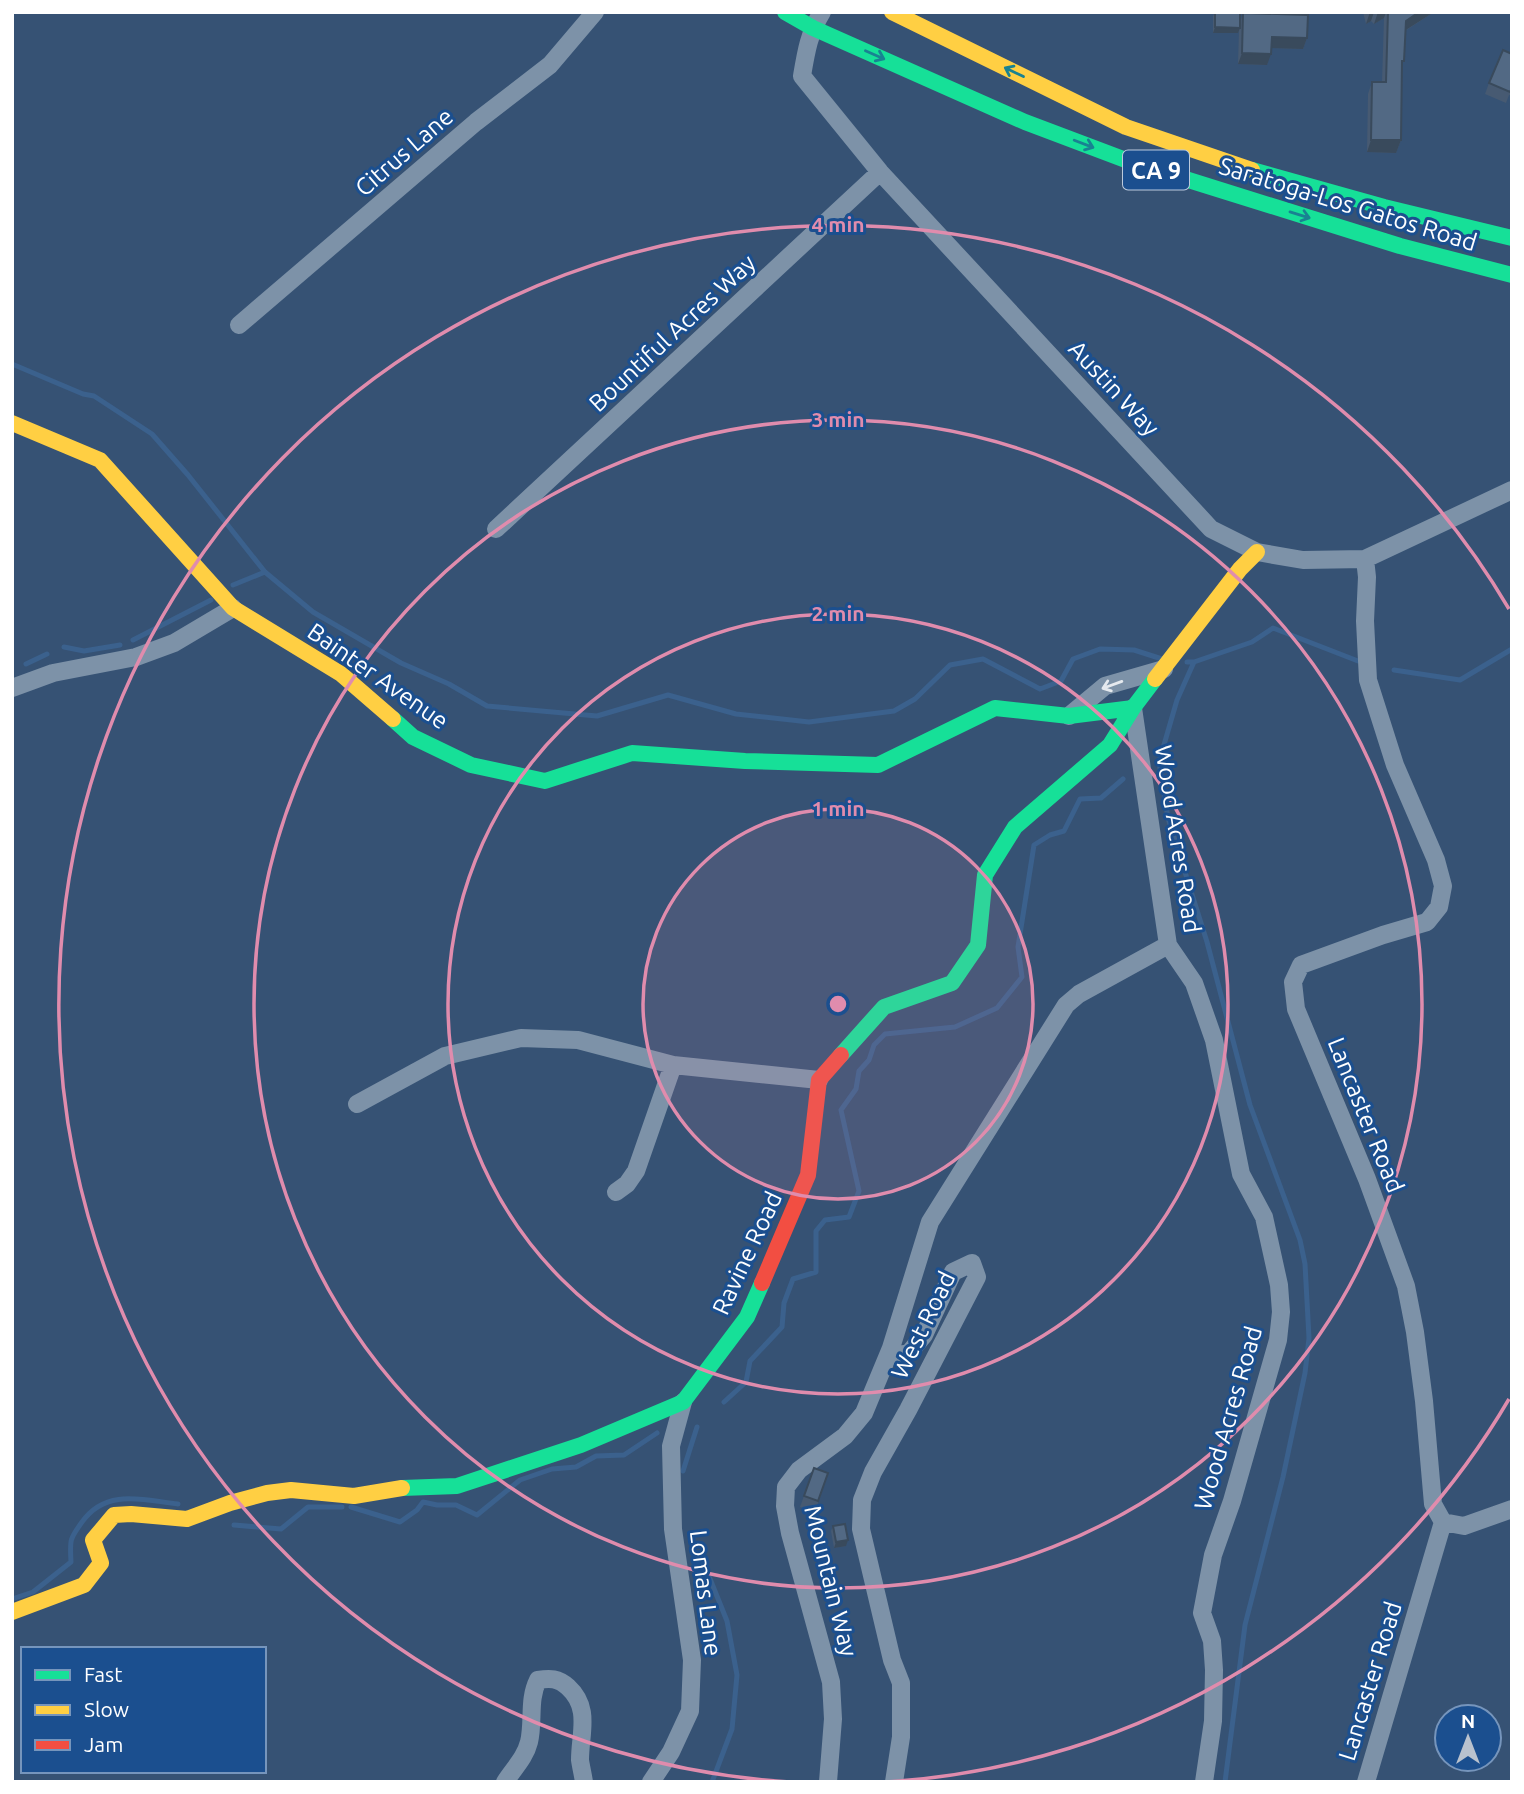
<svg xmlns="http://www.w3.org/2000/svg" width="1524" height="1794" font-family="Ubuntu,sans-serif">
<rect width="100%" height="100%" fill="#365274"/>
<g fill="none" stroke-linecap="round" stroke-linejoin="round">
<path stroke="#3b618d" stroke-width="5" d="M12,364L83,394L94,396L152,434L188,475L265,572L313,612L401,663L449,684L487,706L597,716L668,695L736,714L809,722L894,711L915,699L950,665L983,659L1040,689L1061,681L1073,659L1100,649L1134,650L1162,659
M233,585L265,572
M133,640L211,600
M64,647L84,651L120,645
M1187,662H1194L1252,642L1273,628L1358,661
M1194,662L1177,700L1159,762L1168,818L1207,942L1250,1105L1300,1240L1305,1264L1309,1338L1305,1373L1283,1477L1245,1625L1225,1782
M26,664L47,654
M1394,670L1460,680L1512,649
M724,1402L746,1382L750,1361L782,1327L784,1303L793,1279L816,1272V1231L825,1220L849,1217L859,1191L841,1110L856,1089L859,1071L869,1060L874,1045L885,1034L955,1027L997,1008L1022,977L1018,947L1034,845L1050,835L1064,831L1080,799L1101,798L1123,779
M683,1471L697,1427
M351,1507L400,1522L417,1510L423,1502L437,1505H456L477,1515L520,1480L552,1469L576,1467L596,1456L624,1455L657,1433
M234,1525L281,1529L308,1507H342
M700,1554L727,1621L737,1675L732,1729L712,1782
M12,1599L33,1592L71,1562C70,1540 69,1540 82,1522C106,1488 143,1500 178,1504"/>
<path stroke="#7d92a8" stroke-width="18" d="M822,12C809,33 806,52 802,76L880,172L1211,529L1257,552L1303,560L1365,559L1512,490
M239,325L476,122L550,65L595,12
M496,529L880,172
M1365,559L1367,577L1365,621L1368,680L1395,765L1436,860L1443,886L1439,907L1427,922L1383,935L1301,965L1293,982L1296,1009L1367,1179L1406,1286L1415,1332L1424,1401L1433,1504L1443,1522L1366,1782
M12,688L53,673L136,657L174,643L233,608
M1133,708L1168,945L1194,983L1214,1040L1241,1174L1264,1217L1279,1285L1281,1312L1278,1340L1232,1501L1213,1555L1202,1613L1212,1641L1214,1670L1213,1721L1204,1782
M1069,716L1105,686L1164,669
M357,1104L445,1056L521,1038L578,1040L673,1065L819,1080
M616,1192L627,1184L636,1171L673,1065
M1443,1522L1464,1526L1512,1509
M505,1782C514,1768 525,1758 529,1742C534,1721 528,1700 538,1680C550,1678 558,1678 568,1687C591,1708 580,1733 580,1760C581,1767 583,1775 584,1782
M651,1782L671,1752L690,1711L692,1660L673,1529L671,1446L683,1402
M828,1782L833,1719L831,1682L790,1533L785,1506L786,1487L799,1470L845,1436L864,1413L891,1348
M894,1782L901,1737V1683L892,1660L861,1529L862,1500L873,1472L908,1410L977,1277L972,1263L953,1272L924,1335L909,1353L898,1355L891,1348L930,1222L1066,1005L1079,994L1168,945"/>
<path stroke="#16e098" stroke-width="16" d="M785,12L813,28L1025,122L1131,162L1400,246L1512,275
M1252,170L1384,207L1512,238
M393,719L413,737L471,765L545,781L632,753L745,761L878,765L995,708L1069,716L1133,708L1155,679
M841,1055L884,1007L952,983L978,945L985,875L1015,827L1110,745L1133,708
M402,1488L457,1486L581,1445L683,1402L747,1317L762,1283"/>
<path stroke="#ffcf43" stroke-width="16" d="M892,12L1126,127L1252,170
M12,423L100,460L233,608L341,674L393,719
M1155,679L1240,569L1257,552
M12,1612L84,1585L101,1563L93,1540L114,1515L131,1514L187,1519L230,1503L267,1493L291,1490L354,1496L402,1488"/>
<path stroke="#f24e42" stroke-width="16" d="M762,1283L808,1175L819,1080L841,1055"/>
</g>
<path fill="#475a72" d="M1215,12H1240V23L1243,13L1307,38L1303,49L1271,48L1267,65L1238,64L1239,29L1238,33H1213V16Z
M1363,12H1434L1405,31L1402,68L1401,140L1396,153L1367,152L1368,94L1372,82H1382L1384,18L1374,24L1371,21L1366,24Z
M1512,54V96L1509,95L1506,103L1485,94L1489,83Z
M814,1468L828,1473L815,1512L800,1507Z
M833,1526L846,1546L834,1548L831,1531Z"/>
<path fill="#394a5c" d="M1370,12H1374L1371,21L1366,24Z
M1378,12H1386L1384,18L1374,24Z
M1419,12H1434L1401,33L1406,21Z
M1215,27L1240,28L1238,33H1213Z
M1272,37L1307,38L1303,49L1268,48Z
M1242,53L1271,54L1267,65L1238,64Z
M1371,140H1401L1396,153L1367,152Z
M848,1540L846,1546L834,1548L836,1542Z"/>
<path fill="#526984" stroke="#394a5c" stroke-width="2" d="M1215,12H1240V28L1215,27Z
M1388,12H1419L1406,21L1404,61H1402L1401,140H1371L1372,82H1386Z
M1243,13L1308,15L1307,38L1272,37L1271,54L1242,53Z
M1503,50L1512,54V88L1510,92L1489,83Z
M814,1468L828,1473L818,1501L804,1496Z
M845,1524L848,1540L836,1542L833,1526Z"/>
<defs><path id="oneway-shaft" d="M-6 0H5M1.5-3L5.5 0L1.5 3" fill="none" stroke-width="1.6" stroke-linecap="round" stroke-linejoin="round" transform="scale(1.75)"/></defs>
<g stroke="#198292">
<use href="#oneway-shaft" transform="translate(875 55) rotate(24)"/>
<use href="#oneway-shaft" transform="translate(1014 72) rotate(-154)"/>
<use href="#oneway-shaft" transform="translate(1084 144) rotate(21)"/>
<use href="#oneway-shaft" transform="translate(1300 215) rotate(17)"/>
</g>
<use stroke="#e5e9ee" href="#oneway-shaft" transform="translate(1112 685) rotate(160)"/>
<circle cx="838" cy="1004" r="195" fill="#e08cad" fill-opacity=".12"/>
<g fill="none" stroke="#e08cad" stroke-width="3.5">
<circle cx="838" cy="1004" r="195"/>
<circle cx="838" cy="1004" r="390"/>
<circle cx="838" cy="1004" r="584"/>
<path d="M1509 1399A779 779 0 0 1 886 1782M790 1782A779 779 0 1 1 1509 609"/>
</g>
<g text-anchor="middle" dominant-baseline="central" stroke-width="6" stroke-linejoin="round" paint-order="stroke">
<rect fill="#1b4f8f" stroke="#bbcadd" stroke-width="2" x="1123" y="150.5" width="66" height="39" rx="5"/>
<g font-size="23" font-weight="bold" fill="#fff">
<text x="1156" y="170">CA 9</text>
</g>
<g font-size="24" fill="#fff" stroke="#1b4f8f">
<text transform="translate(404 152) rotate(-41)">Citrus Lane</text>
<text transform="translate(1348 204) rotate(17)">Saratoga-Los Gatos Road</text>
<text transform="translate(672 333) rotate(-43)">Bountiful Acres Way</text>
<text transform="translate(1114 388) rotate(47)">Austin Way</text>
<text transform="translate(378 676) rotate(35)">Bainter Avenue</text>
<text transform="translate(1178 839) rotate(81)">Wood Acres Road</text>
<text transform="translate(1366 1115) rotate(68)">Lancaster Road</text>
<text transform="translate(747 1253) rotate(-65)">Ravine Road</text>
<text transform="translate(923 1325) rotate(-64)">West Road</text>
<text transform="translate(1228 1418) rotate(-74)">Wood Acres Road</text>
<text transform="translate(831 1581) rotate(76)">Mountain Way</text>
<text transform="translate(706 1593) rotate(83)">Lomas Lane</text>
<text transform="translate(1370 1681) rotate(-73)">Lancaster Road</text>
</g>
</g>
<circle cx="838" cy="1004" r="10" fill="#e08cad" stroke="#1b4f8f" stroke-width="3.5"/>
<g font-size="21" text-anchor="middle" font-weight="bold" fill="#e08cad" stroke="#1b4f8f" stroke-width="6" stroke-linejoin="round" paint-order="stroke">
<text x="838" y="232">4 min</text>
<text x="838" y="427">3 min</text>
<text x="838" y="621">2 min</text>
<text x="838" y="816">1 min</text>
</g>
<rect width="1524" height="1794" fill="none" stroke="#ffffff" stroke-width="28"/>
<rect x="21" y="1647" width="245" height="126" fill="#1b4f8f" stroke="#7695bc" stroke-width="2"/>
<rect x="35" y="1670" width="35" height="10" fill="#16e098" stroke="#7695bc" stroke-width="2"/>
<text x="84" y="1682" font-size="21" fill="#ffffff">Fast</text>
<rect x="35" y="1705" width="35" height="10" fill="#ffcf43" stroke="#7695bc" stroke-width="2"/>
<text x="84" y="1717" font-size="21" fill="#ffffff">Slow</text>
<rect x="35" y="1740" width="35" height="10" fill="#f24e42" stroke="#7695bc" stroke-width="2"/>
<text x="84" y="1752" font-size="21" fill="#ffffff">Jam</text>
<g transform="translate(1468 1738)"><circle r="33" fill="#1b4f8f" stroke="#7695bc" stroke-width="2"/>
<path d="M0-5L12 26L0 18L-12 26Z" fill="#b9c2ce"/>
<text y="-10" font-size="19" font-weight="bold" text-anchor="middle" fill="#ffffff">N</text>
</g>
</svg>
